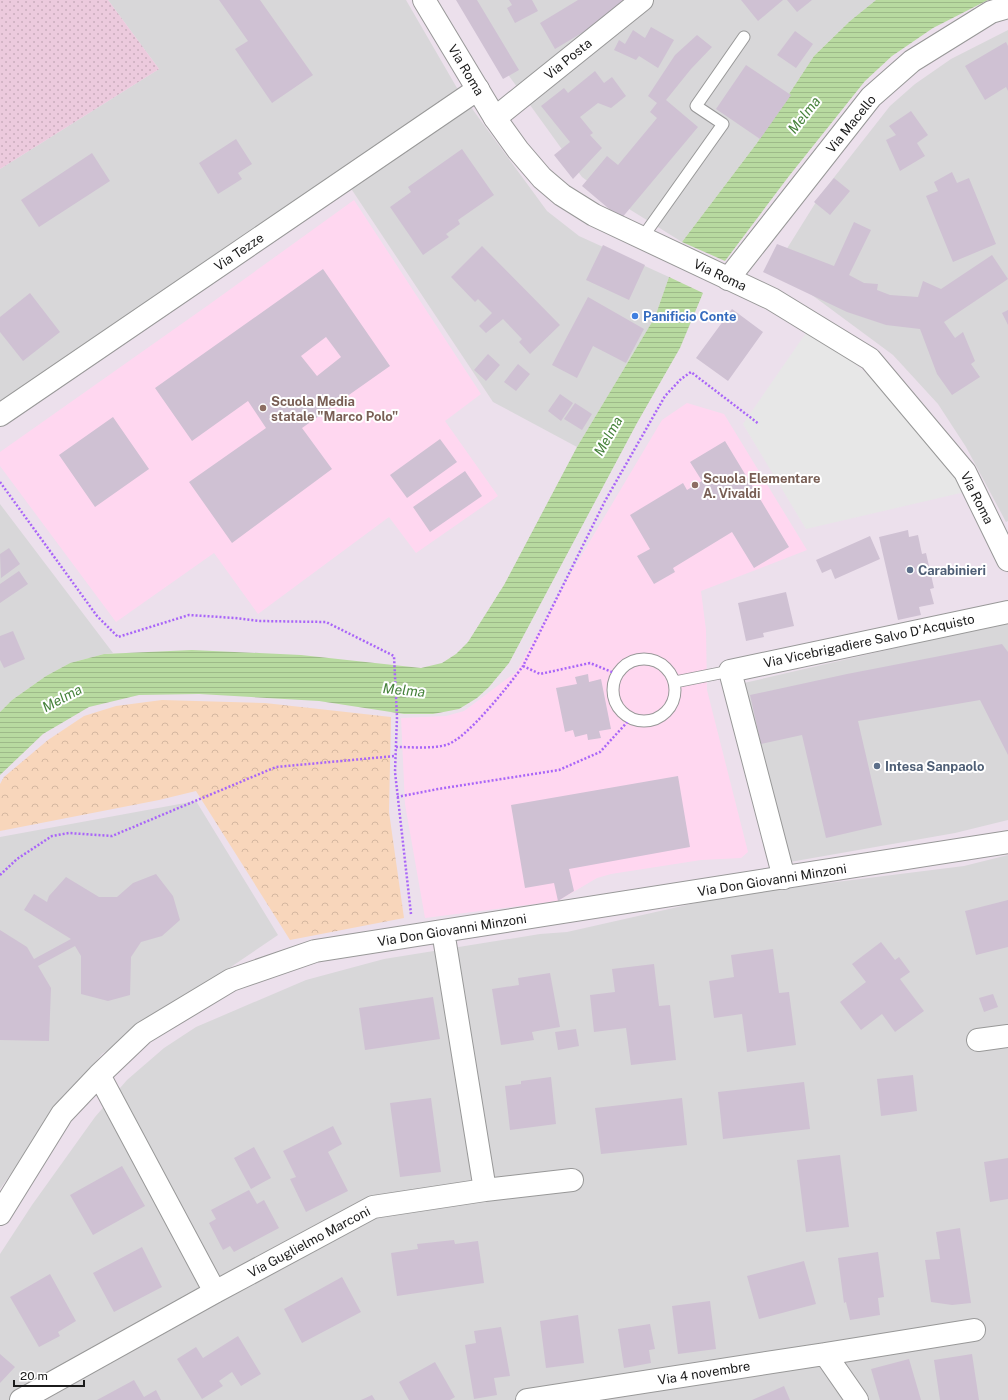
<svg xmlns="http://www.w3.org/2000/svg" width="1008" height="1400" font-family="'Public Sans',sans-serif">
<defs>
<pattern id="farmland-dots" width="8" height="8" patternUnits="userSpaceOnUse"><rect width="8" height="8" fill="#eccadd"/><path d="M2 2h.1M6 6h.1" fill="none" stroke="#caadbd" stroke-width="1.8" stroke-linecap="round"/></pattern>
<pattern id="park-crowns" width="20" height="18" patternUnits="userSpaceOnUse"><rect width="20" height="18" fill="#f8d6bb"/><path d="M2 6a3 3 0 1 1 6 0M12 15a3 3 0 1 1 6 0" fill="none" stroke="#d4b7a0"/></pattern>
<pattern id="water-rules" width="6" height="5" patternUnits="userSpaceOnUse"><rect width="6" height="5" fill="#b8daa0"/><path d="M0 2.5h6" fill="none" stroke="#9eba89"/></pattern>
</defs>
<rect width="100%" height="100%" fill="#ece0ec"/>
<path fill="#d8d7d9" d="M108,0H406L457,88L547,211L579,236L669,277L655,317L577,447L493,402L342,175L0,411V169L159,69Z
M463,0H876L850,21L814,56L757,143L682,242L605,194L582,177L499,62Z
M1008,30V521L1006,522L966,447L938,404L893,355L793,281L773,271L821,194L890,106L915,84L951,59Z
M0,504L113,653L104,654L70,663L46,676L12,700L0,712Z
M1008,622V820L955,833L790,862L744,683Z
M196,801L278,935L102,1054L67,1096L0,1189V837Z
M1008,855V1400H0V1254L32,1205L95,1117L127,1080L164,1048L196,1027L306,980L384,959L540,934L567,932L731,895L964,866Z"/>
<path fill="#ffd7f0" d="M354,200L481,394L445,421L498,496L416,553L389,517L258,614L214,553L116,622L0,466V452L207,306Z
M687,403L724,414L807,550L701,591L706,630L707,690L748,852L741,858L701,860L611,874L597,878L558,901L425,918L405,804L401,718L446,716L464,711L516,672L571,573L662,420Z"/>
<path fill="url(#farmland-dots)" d="M0,0H108L159,69L0,169Z"/>
<path fill="url(#park-crowns)" d="M162,700L265,703L391,717L389,812L404,918L290,940L196,791L159,800L0,831V784L4,777L48,740L84,716L116,706Z"/>
<path fill="#e7e7e7" d="M808,330L839,350L873,379L948,464L965,492L806,529L743,424Z"/>
<path fill="url(#water-rules)" d="M876,0H988L933,28L892,56L865,81L789,176L725,261L682,242L757,143L814,56L850,21Z
M669,277L703,293L680,348L637,423L509,663L489,687L477,698L459,709L433,714H404L319,701L199,694L139,695L89,707L43,734L0,775V712L12,700L46,676L70,663L104,654L192,650L301,655L421,668L442,663L456,654L468,642L504,585L577,447L655,317Z"/>
<path fill="#cfc1d3" fill-rule="evenodd" d="M219,0H260L313,75L272,103L235,49L248,41Z
M456,0H477L519,70L503,79Z
M509,0H532L538,11L515,23L507,8L512,5Z
M578,0H623L627,6L555,49L540,23Z
M741,0H783L758,21Z
M787,0H812L797,12Z
M651,27L674,40L658,68L639,56L636,60L614,50L619,40L625,44L633,30L645,38Z
M795,31L813,44L796,68L777,55Z
M697,35L712,47L691,69L666,100L698,127L621,219L582,186L607,156L618,165L657,118L650,112L657,103L648,96L675,55Z
M1006,42L1008,46V91L1006,87L985,100L965,66Z
M746,65L791,95L760,139L716,109Z
M595,71L604,83L612,77L626,96L611,108L598,103L580,117L593,133L590,135L602,148L573,179L554,155L570,142L541,106L564,88L568,93Z
M911,111L928,135L917,143L925,156L900,171L886,140L896,135L889,126Z
M236,139L252,164L238,173L242,179L218,194L199,163Z
M462,149L494,195L458,220L460,224L446,234L449,237L423,255L390,207L411,192L408,187Z
M92,153L110,181L39,227L21,200Z
M952,172L957,183L969,178L996,244L953,262L926,196L938,191L934,182Z
M834,178L850,191L830,215L814,202Z
M854,222L871,230L849,275L864,283L878,284L877,290L890,295L918,297L923,281L941,289L992,255L1008,279L944,322L955,338L963,332L975,361L971,364L980,377L952,395L937,374L920,329L886,325L847,312L763,272L777,244L834,266Z
M603,245L645,265L629,300L586,280Z
M482,246L560,325L530,354L519,342L522,339L503,319L486,333L479,326L492,313L478,299L475,302L451,277Z
M323,269L390,366L302,428L332,469L232,543L189,482L266,428L248,401L192,441L155,388ZM326,337L341,357L317,376L301,356Z
M30,293L60,332L23,361L0,332V317Z
M588,297L644,329L626,363L593,346L577,378L552,365Z
M732,309L763,332L728,381L696,358Z
M1008,310V325L1002,313Z
M488,354L500,365L486,381L474,370Z
M518,364L530,374L516,391L504,382Z
M560,394L573,403L561,421L548,411Z
M575,403L592,414L582,430L564,419Z
M113,417L149,469L95,507L59,455Z
M440,439L457,462L407,498L390,475Z
M725,441L789,547L754,568L732,532L673,568L675,572L654,584L637,556L650,549L630,515L683,483L687,490L702,481L690,462Z
M465,471L482,496L430,532L413,507Z
M908,530L909,537L918,535L922,554L926,553L934,588L930,589L934,604L919,607L921,615L898,620L879,537Z
M870,536L880,559L835,579L831,569L822,573L816,560Z
M9,548L20,564L1,578L0,554Z
M19,571L28,584L0,603V584Z
M786,592L794,626L763,633L764,637L746,641L738,603Z
M13,631L25,659L4,668L0,660V636Z
M1002,644L1008,652V755L980,700L858,721L882,825L826,838L802,735L761,744L750,695L847,674Z
M588,674L589,682L601,679L611,729L599,731L601,738L588,740L587,734L575,737L573,730L565,732L556,688L577,684L575,677Z
M678,776L690,847L569,869L574,891L558,901L554,883L525,888L511,805Z
M156,874L173,896L180,920L162,936L141,942L131,957L130,995L108,1001L81,994V956L75,946L38,966L51,988L49,1041L0,1040V930L27,947L34,959L71,939L24,910L34,894L47,902L49,896L66,877L99,897H117L133,883Z
M1008,900V947L976,955L965,911Z
M881,942L895,960L899,957L910,972L900,979L924,1011L895,1032L882,1014L861,1030L840,1002L866,982L852,964Z
M773,949L779,993L789,992L796,1045L747,1052L742,1014L714,1018L709,981L734,977L731,955Z
M654,964L659,1006L670,1005L676,1060L631,1065L626,1028L594,1032L590,995L615,992L612,969Z
M550,973L560,1027L532,1032L534,1040L501,1045L492,989L519,985L518,978Z
M993,994L998,1007L984,1012L979,998Z
M433,997L440,1039L365,1050L359,1008Z
M576,1029L579,1046L558,1050L555,1032Z
M913,1075L917,1111L881,1116L877,1079Z
M551,1077L556,1124L510,1130L505,1086L521,1084V1081Z
M804,1082L810,1129L723,1139L718,1092Z
M431,1098L441,1172L400,1177L390,1103Z
M682,1098L687,1145L601,1154L595,1108Z
M333,1126L342,1144L328,1152L348,1191L306,1212L290,1179L296,1177L283,1151Z
M254,1147L271,1178L251,1189L234,1158Z
M840,1155L849,1227L806,1232L797,1160Z
M1008,1158V1199L990,1202L984,1162Z
M122,1166L145,1206L93,1235L70,1195Z
M249,1190L257,1204L264,1200L279,1228L234,1252L230,1246L223,1250L209,1223L216,1219L211,1210Z
M960,1228L971,1303L952,1305L931,1302L925,1260L940,1259L936,1232Z
M454,1240L455,1244L478,1241L484,1283L397,1296L391,1253L418,1249L417,1244Z
M142,1247L162,1287L114,1312L93,1273Z
M878,1252L884,1297L878,1298L880,1315L850,1320L846,1302L844,1303L838,1258Z
M804,1261L816,1304L759,1319L747,1276Z
M50,1274L76,1321L58,1332L60,1336L39,1347L10,1297Z
M342,1277L361,1312L302,1343L284,1309Z
M710,1301L716,1349L678,1354L672,1306Z
M578,1315L584,1363L546,1368L540,1321Z
M650,1324L655,1349L649,1350L651,1363L624,1368L618,1329Z
M501,1327L510,1376L494,1378L497,1395L474,1399L465,1345L476,1343L474,1331Z
M238,1336L261,1374L241,1386L232,1372L219,1381L223,1386L202,1399L177,1359L196,1347L203,1358Z
M0,1354L15,1367L0,1383Z
M972,1354L979,1400H940L934,1360Z
M909,1359L921,1400H880L871,1369Z
M435,1362L455,1397L450,1400H409L399,1382Z
M134,1380L144,1397L156,1390L161,1400H97Z
M784,1386L790,1400H752Z
M372,1395L375,1400H361Z"/>
<g fill="none" stroke-linecap="round" stroke-linejoin="round">
<g stroke="#989898" stroke-width="13">
<path id="service" d="M642,238L723,124L696,106L744,37
M613 690a31 31 0 1 1 62 0a31 31 0 1 1-62 0Z
M675,682L730,671"/>
</g>
<g stroke="#989898" stroke-width="24">
<path id="minor" d="M495,118L642,0
M728,279L871,97L912,61L991,12L1008,7
M0,415L478,89
M784,878L730,671L1008,612
M978,1040L1008,1036
M99,1075L215,1292
M485,1190L572,1180
M0,1214L62,1114L99,1075L143,1033L231,980L315,951L1008,842
M825,1354L974,1330
M21,1400L215,1292L373,1207L485,1190L443,931
M527,1400L825,1354L857,1400"/>
</g>
<g stroke="#989898" stroke-width="24">
<path id="tertiary" d="M424,0L495,118L518,150L542,178L562,195L594,215L772,299L870,359L965,472L1008,560"/>
</g>
<path stroke="#a965f8" stroke-width="2.5" stroke-dasharray="2 2" stroke-linecap="butt" d="M0,482L97,616L118,637L189,615L235,618L259,621L326,622L394,656L397,717L395,772L411,914
M523,666L540,674L590,663L617,674
M396,747C412,747 430,749 446,745C467,739 509,685 523,666L605,501L665,396L681,379L691,372L759,424
M397,797L438,789L559,770L600,752L631,718
M0,875L17,859L52,836L69,833L112,836L276,767L395,756"/>
<use href="#service" stroke="#fff" stroke-width="11"/>
<use href="#minor" stroke="#fff" stroke-width="22"/>
<use href="#tertiary" stroke="#fff" stroke-width="22"/>
</g>
<circle fill="#3f7fe0" stroke="#fff" stroke-width="1.5" cx="635" cy="316" r="4"/>
<g fill="#8d6e63" stroke="#fff" stroke-width="1.5">
<circle cx="263" cy="408" r="4"/>
<circle cx="695" cy="485" r="4"/>
</g>
<g fill="#5c6f8a" stroke="#fff" stroke-width="1.5">
<circle cx="910" cy="570" r="4"/>
<circle cx="877" cy="766" r="4"/>
</g>
<g text-anchor="middle" dominant-baseline="central" stroke-width="4" stroke-linejoin="round" paint-order="stroke">
<g font-size="13" fill="#1b1b1b" stroke="#fff">
<text transform="translate(568 59) rotate(-39)">Via Posta</text>
<text transform="translate(466 70) rotate(59)">Via Roma</text>
<text transform="translate(851 124) rotate(-51)">Via Macello</text>
<text transform="translate(239 252) rotate(-34)">Via Tezze</text>
<text transform="translate(720 275) rotate(25)">Via Roma</text>
<text transform="translate(977 498) rotate(63)">Via Roma</text>
<text transform="translate(869 641) rotate(-12)">Via Vicebrigadiere Salvo D'Acquisto</text>
<text transform="translate(772 880) rotate(-9)">Via Don Giovanni Minzoni</text>
<text transform="translate(452 930) rotate(-9)">Via Don Giovanni Minzoni</text>
<text transform="translate(309 1242) rotate(-28)">Via Guglielmo Marconi</text>
<text transform="translate(704 1373) rotate(-9)">Via 4 novembre</text>
</g>
<g font-size="13" font-weight="bold" fill="#366cbe" stroke="#fff" text-anchor="start">
<text x="643" y="316">Panificio Conte</text>
</g>
<g font-size="13" font-weight="bold" fill="#785e54" stroke="#fff" text-anchor="start">
<text x="271" y="401">Scuola Media<tspan x="271" dy="15">statale "Marco Polo"</tspan></text>
<text x="703" y="478">Scuola Elementare<tspan x="703" dy="15">A. Vivaldi</tspan></text>
</g>
<g font-size="13" font-weight="bold" fill="#4e5e75" stroke="#fff" text-anchor="start">
<text x="918" y="570">Carabinieri</text>
<text x="885" y="766">Intesa Sanpaolo</text>
</g>
<g font-size="14" font-style="italic" fill="#46823b" stroke="#fff">
<text transform="translate(804 115) rotate(-52)">Melma</text>
<text transform="translate(608 436) rotate(-60)">Melma</text>
<text transform="translate(404 690) rotate(5)">Melma</text>
<text transform="translate(62 698) rotate(-28)">Melma</text>
</g>
</g>
<path d="M14 1380v6h70v-6" fill="none" stroke="#1b1b1b" stroke-width="2"/>
<text x="20" y="1380" font-size="12" fill="#1b1b1b" stroke="#ffffff" stroke-width="3" paint-order="stroke">20 m</text>
</svg>
